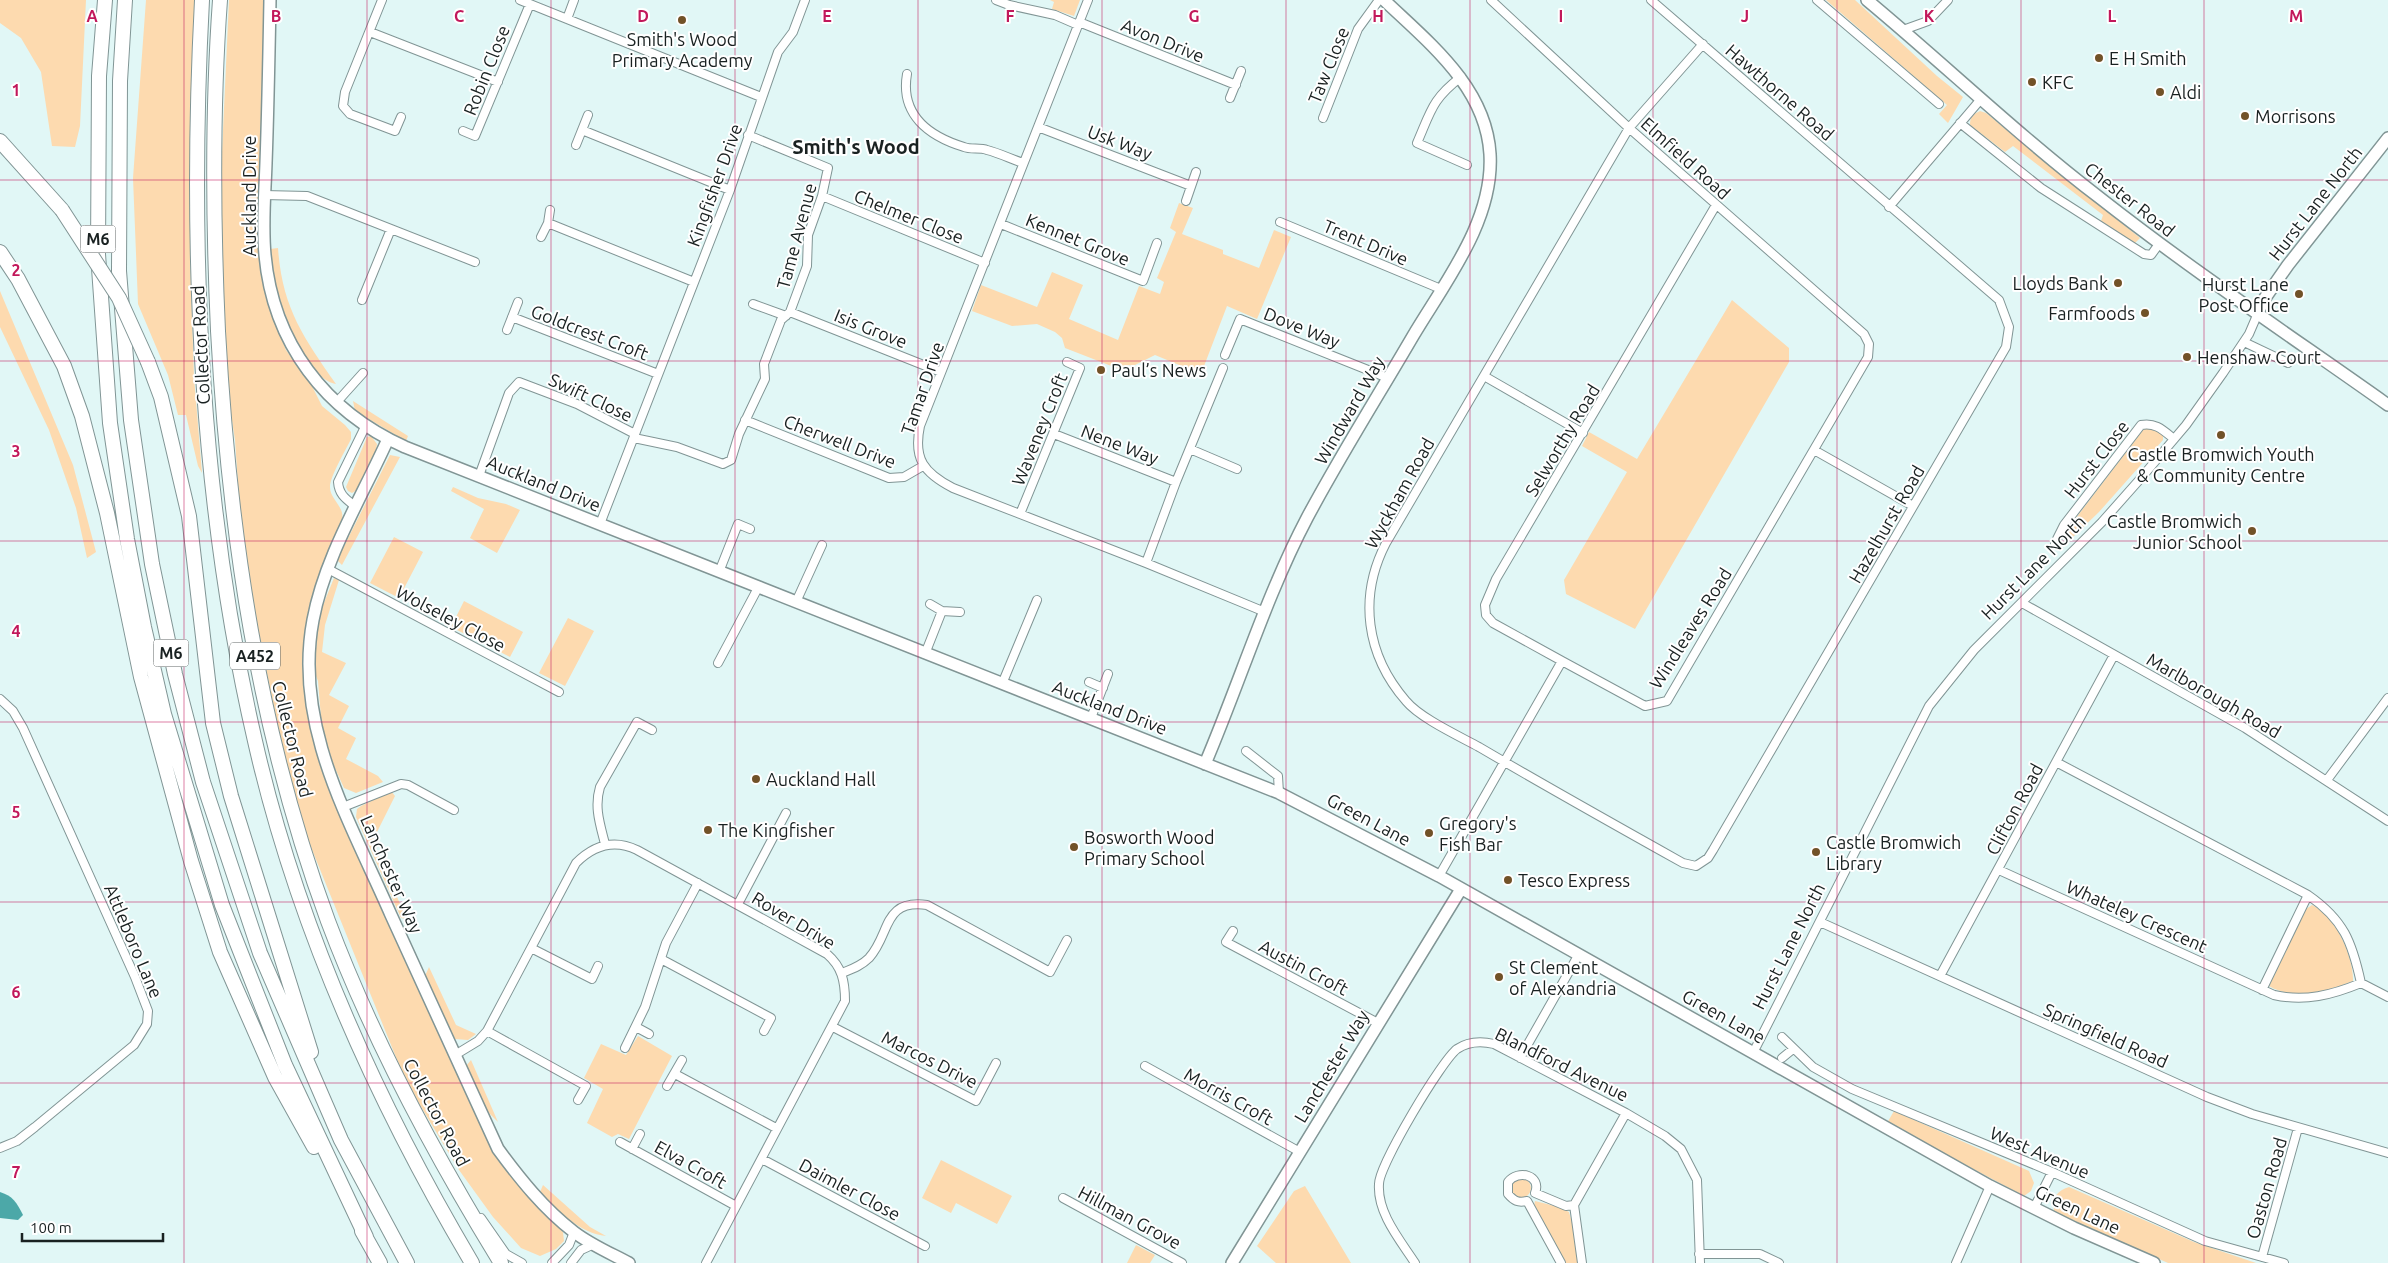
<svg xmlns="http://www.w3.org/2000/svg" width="2388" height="1263" font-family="Ubuntu,sans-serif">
<rect width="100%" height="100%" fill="#e1f7f6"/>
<path fill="#fddaaf" d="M0,0H86L80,126L75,147L52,146L41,72L21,38L0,23Z
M146,0H196L190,257L194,377L202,473L198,466L186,415H178L168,375L138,304L133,178Z
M229,0H265L257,242L266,298L286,350L311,384L322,406L345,425L351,432V439C346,450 330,476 330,487C330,500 345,506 342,520C338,535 329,548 324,562C311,593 306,625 304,657C298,741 346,826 380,900C410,968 441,1037 472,1106L494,1150L513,1179L563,1232L564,1241L556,1249L540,1256L521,1248L493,1217L459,1170L406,1082L300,820L279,732L254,610L242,543L235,440L229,401L222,271V152Z
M1050,0H1080L1074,16L1052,9L1054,2Z
M1826,0H1855L1937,76L1963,97L1948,123L1939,114L1947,105Z
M1980,111L1986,113L2140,238L2135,243L2101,221L2103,215L2013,146L2005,152L1970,125C1970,117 1973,114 1980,111Z
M1179,203L1193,208L1182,234L1223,250V254L1259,268L1274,230L1291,237L1257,319L1227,306L1201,374L1155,355L1133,366L1129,365L1119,369L1065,348L1062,338L1055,332L1037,324L1012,326L972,311L981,285L1037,307L1052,272L1083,285L1069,319L1118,340L1139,286L1160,294L1164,282L1157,278L1176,232L1170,228Z
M278,248C282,307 303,337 336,384C305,379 280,304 273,276C271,268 271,258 270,249Z
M0,291L73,465L96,552L87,558L76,508L49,430L0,327Z
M1732,300L1789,348V362L1635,629L1566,594L1564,580L1627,472L1582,446L1589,432L1637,459Z
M353,401L408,436L406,441L355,411Z
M2149,427L2163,434V440L2099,512L2073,537L2066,531L2143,430Z
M371,436L377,444L375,456L357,490L352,493L348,491L346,487L367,437Z
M390,455L400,457L342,565L337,560Z
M453,487L478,498L506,504L520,510L497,553L470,538L484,509L451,491Z
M394,537L423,552L399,598L370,583Z
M334,578L339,580L325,625L322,652L346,663L329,695L349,706L338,728L356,738L346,759L378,776L383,782L356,793L344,788L329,755L322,730L318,681L314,671L319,615Z
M464,601L523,632L510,657L451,627Z
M568,618L594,631L565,686L539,673Z
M391,791L395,796L372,842L407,919L401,918L356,817L357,809L361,806Z
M2312,905C2335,915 2354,957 2353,981C2328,991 2294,1001 2269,986L2306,909Z
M429,967L456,1025L476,1034L468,1040L455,1039L450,1030L425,976Z
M638,1036L672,1056L629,1139L618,1134L612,1137L587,1123L603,1089L584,1078L601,1044L626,1055Z
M471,1060L498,1122L486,1110L466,1066Z
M1894,1111L2029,1171L2034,1183L2031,1191L2024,1196L1887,1123Z
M941,1160L1012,1196L997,1224L956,1203L951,1213L922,1198Z
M1511 1188a10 10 0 1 1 20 0a10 10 0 1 1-20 0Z
M543,1185L590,1227L606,1236C581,1234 556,1210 540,1192Z
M1305,1186L1351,1263H1276L1257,1246L1294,1191Z
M2069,1187L2194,1242L2256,1263H2168L2054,1212C2053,1199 2055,1191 2069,1187Z
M1535,1201L1559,1207L1569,1212L1577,1240L1579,1263H1564L1534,1206Z
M1136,1245L1155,1255L1150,1263H1127Z"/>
<path fill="#4ca8a8" d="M0,1192C13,1196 17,1203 23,1215L18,1220L0,1218Z"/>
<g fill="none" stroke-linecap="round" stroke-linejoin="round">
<g stroke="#819595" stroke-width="10">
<path id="street" d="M382,0L345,92L343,106L350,114L395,131L401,117
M520,0L761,97
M996,0L1009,5L1055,15L1078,25
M1088,0L920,426C913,459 924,473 953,488L1146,563L1265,612
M1651,0L1999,300L2009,327L2006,347L1713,850L1708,858L1696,866L1683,863C1615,825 1547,787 1479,747C1459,736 1420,718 1406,701C1366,655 1358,597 1386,543L1629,128L1703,44
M1817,0L1939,104
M567,19L574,0
M1079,22L1236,85
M1903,30L1928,21L1948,0
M370,32L498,82
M907,74C900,114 928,136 964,147C971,150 980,147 987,150C999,153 1011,159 1023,163
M1461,77C1432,99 1431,111 1417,143L1467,165
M1230,98L1241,71
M1323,118L1358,29L1379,0
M1960,123L2041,188L2144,254L2151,255L2159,244
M1038,127L1191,186
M582,130L730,190
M463,131L475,136L530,4
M576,145L588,115
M264,195L307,196L475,262
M822,196L985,263
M1186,201L1196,172
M1889,207L1981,99
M1280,222L1441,289
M548,223L694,282
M1001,224L1143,281L1157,243
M541,237L548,223L550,210
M362,300L391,229
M753,304L786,316
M790,312L941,372
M512,317L658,374
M507,330L518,302
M2244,342L2288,363
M1225,355L1240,319L1388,378
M1484,376L1583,433
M336,403L363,373
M745,420L889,478L904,477L923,466
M1054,434L1176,482
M634,438L677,447L723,464L731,460L739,434L765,379L764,364L781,320L790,312L807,266L808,235L822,196L828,168L748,135
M1190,449L1237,469
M1814,450L1913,506
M479,476L509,393L519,382L577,404L635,434
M356,507C346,499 339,495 338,482L365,427
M1020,514L1080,368L1067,362
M600,524L730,190L778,52L793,32L805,0
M2055,543L2064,525L2141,425C2155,422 2163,430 2174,439
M1146,563L1176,482L1223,368
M328,569L559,692
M719,572L738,524L750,529
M796,602L822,545
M2022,603L2245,728L2388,821
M930,604L942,611L960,612
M925,654L942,611
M1562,661L1493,623L1486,615L1485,605L1496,579L1716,205
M718,663L759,586
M1089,682L1103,688
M1002,684L1037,600
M0,699L13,711L23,728L135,977L148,1011L147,1024L134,1045L35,1127L17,1141L0,1148
M1091,718L1108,674
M1246,751L1278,776L1279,793
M2056,762L2308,895C2344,920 2352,942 2361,983
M2327,780L2388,698
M343,807L401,784L408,785L454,810
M605,844C600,824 594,807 600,787L637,722L652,730
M1999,870L2274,995C2305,1002 2332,995 2361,983L2388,997
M1439,876L1562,661L1645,706L1667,701L1868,357L1869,344L1864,334L1629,128L1491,0
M738,904L786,813
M1820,922L2207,1097L2252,1114L2388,1153
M1233,931L1226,942L1378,1023
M531,948L592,979L598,966
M661,959L771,1018L764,1031
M842,973C852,969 861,966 869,958C891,934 882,899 927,905L1050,972L1067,940
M1940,976L2114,655
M2262,990L2308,895
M636,1027L649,1034
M833,1027L976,1101L996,1063
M487,1031L586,1086L578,1100
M1782,1037L1813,1067L1852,1089L2052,1172L2205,1241L2284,1263
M625,1048L645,1007L666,943L698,883
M1753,1053L1929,706L1974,650L2102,522L2141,478L2186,425L2223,373L2249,334L2258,313
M455,1055L478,1041L487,1031L576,863C594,845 614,839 637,850L827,954C842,967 845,981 845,1001L706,1263
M1520,1058L1579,954
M1782,1058L1793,1049
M1145,1066L1300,1152
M675,1074L776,1128
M667,1086L682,1060
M620,1142L736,1206
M632,1149L640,1134
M762,1159L925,1246
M1063,1198L1182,1263
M2034,1208L2052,1172
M481,1218L506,1254L522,1263
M1699,1254H1760L1779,1263
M2262,1257L2298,1128
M552,1263L569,1245L574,1232
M571,1263L581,1250L594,1244
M1415,1263C1400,1240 1377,1213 1379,1184C1379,1165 1442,1060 1457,1049C1469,1041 1481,1041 1494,1044L1626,1113L1665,1136L1681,1149L1697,1180L1700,1263
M1561,1263L1527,1201C1518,1203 1514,1201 1508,1194V1182C1518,1169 1542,1175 1535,1193L1566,1206L1574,1205
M1582,1263L1574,1205L1626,1113
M1956,1263L1990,1186"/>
</g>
<g stroke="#819595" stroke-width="14">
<path id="secondary" d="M270,0C269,54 268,109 266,163C265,194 262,224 265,255C273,343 325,411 405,447L1279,793L1439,876L1990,1186L2074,1228L2154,1263
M1867,0C1945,65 2019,136 2100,198C2193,271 2292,337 2388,405
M2258,313L2265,298L2288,265L2388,138
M388,439C362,497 325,556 313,620C293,726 350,821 391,915C426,993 462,1071 498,1149C520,1179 544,1209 574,1232C591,1245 610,1253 629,1263
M1205,764C1240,682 1266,596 1307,518C1340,456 1378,396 1413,336C1445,282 1494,221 1490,154C1486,87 1429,43 1384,0
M1232,1263L1461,889"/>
</g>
<g stroke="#819595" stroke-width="16">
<path id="highway" d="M105,0L99,76L98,254L110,423L127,539L144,627L164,714L222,905L285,1065L366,1237
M125,0L120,81L119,271L131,420L152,564L175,674L203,782L260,953L341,1140L407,1263
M202,0C189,247 199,499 255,741C297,926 376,1101 472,1263
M220,0C212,110 213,221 218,331C229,532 258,731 328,921C373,1041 434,1154 501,1263
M0,141L62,210
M0,252L18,279L64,366L82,416L107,513L141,677L191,861L220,952L275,1077L314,1147
M148,362L161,397L189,516L213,723L231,796L311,1052
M362,1231L380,1263"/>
</g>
<use href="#street" stroke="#fff" stroke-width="8"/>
<use href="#secondary" stroke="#fff" stroke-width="11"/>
<use href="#highway" stroke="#fff" stroke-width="14"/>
<g stroke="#819595" stroke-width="16" stroke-linecap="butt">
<path id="highway-bridge" d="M62,210L119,298L148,362"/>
</g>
<use href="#highway-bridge" stroke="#fff" stroke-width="14"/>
</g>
<path fill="none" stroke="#c2185b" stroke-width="1" stroke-opacity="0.55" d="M184,0V1263M367,0V1263M551,0V1263M735,0V1263M918,0V1263M1102,0V1263M1286,0V1263M1470,0V1263M1653,0V1263M1837,0V1263M2021,0V1263M2204,0V1263M0,180H2388M0,361H2388M0,541H2388M0,722H2388M0,902H2388M0,1083H2388"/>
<g fill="#725228" stroke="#fff" stroke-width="2">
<circle cx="682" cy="20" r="5"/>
<circle cx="2099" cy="58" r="5"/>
<circle cx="2032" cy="82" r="5"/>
<circle cx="2160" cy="92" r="5"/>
<circle cx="2245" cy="116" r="5"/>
<circle cx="2118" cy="283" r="5"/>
<circle cx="2299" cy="294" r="5"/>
<circle cx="2145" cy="313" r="5"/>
<circle cx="2187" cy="357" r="5"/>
<circle cx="1101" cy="370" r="5"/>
<circle cx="2221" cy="435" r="5"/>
<circle cx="2252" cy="531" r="5"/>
<circle cx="756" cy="779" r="5"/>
<circle cx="708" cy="830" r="5"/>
<circle cx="1429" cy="833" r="5"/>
<circle cx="1074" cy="847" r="5"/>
<circle cx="1816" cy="852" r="5"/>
<circle cx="1508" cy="880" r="5"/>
<circle cx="1499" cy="977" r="5"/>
</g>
<g text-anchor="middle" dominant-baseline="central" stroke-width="4" stroke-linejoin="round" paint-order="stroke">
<g fill="#fff" stroke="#5e6464" stroke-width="1">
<rect x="80.5" y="225.5" width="35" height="27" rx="4"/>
<rect x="153.5" y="639.5" width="35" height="27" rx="4"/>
<rect x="230" y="642.5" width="50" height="27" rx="4"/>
</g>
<g font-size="16" font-weight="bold" fill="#192121">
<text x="98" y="239">M6</text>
<text x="171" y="653">M6</text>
<text x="255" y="656">A452</text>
</g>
<g font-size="18" fill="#192121" stroke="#fff" text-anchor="start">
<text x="682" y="39" text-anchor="middle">Smith's Wood<tspan x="682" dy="21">Primary Academy</tspan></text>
<text x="2109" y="58">E H Smith</text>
<text x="2042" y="82">KFC</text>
<text x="2170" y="92">Aldi</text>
<text x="2255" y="116">Morrisons</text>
<text x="2108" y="283" text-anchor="end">Lloyds Bank</text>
<text x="2289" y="284" text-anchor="end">Hurst Lane<tspan x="2289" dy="21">Post Office</tspan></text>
<text x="2135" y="313" text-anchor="end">Farmfoods</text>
<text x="2197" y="357">Henshaw Court</text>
<text x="1111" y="370">Paul’s News</text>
<text x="2221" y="454" text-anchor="middle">Castle Bromwich Youth<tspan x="2221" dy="21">&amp; Community Centre</tspan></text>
<text x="2242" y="521" text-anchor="end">Castle Bromwich<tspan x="2242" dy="21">Junior School</tspan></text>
<text x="766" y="779">Auckland Hall</text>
<text x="1439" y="823">Gregory's<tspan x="1439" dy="21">Fish Bar</tspan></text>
<text x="718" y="830">The Kingfisher</text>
<text x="1084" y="837">Bosworth Wood<tspan x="1084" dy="21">Primary School</tspan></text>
<text x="1826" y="842">Castle Bromwich<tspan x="1826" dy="21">Library</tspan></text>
<text x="1518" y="880">Tesco Express</text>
<text x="1509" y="967">St Clement<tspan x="1509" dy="21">of Alexandria</tspan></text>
</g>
<g font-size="18" fill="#192121" stroke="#fff">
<text transform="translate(1163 40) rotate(22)">Avon Drive</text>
<text transform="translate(1328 65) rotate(-68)">Taw Close</text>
<text transform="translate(486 70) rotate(-68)">Robin Close</text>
<text transform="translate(1780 92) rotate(41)">Hawthorne Road</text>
<text transform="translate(1120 142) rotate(21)">Usk Way</text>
<text transform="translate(1686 158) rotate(42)">Elmfield Road</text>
<text transform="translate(714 185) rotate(-70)">Kingfisher Drive</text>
<text transform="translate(249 196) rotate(-90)">Auckland Drive</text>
<text transform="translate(2130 199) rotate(38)">Chester Road</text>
<text transform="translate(2315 203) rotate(-52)">Hurst Lane North</text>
<text transform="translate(909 216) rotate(22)">Chelmer Close</text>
<text transform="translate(796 236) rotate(-75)">Tame Avenue</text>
<text transform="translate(1078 239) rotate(22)">Kennet Grove</text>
<text transform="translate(1366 242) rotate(23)">Trent Drive</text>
<text transform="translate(1302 327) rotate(22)">Dove Way</text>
<text transform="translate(871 328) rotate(22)">Isis Grove</text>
<text transform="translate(590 332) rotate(21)">Goldcrest Croft</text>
<text transform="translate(200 345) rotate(-93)">Collector Road</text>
<text transform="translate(922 388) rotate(-71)">Tamar Drive</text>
<text transform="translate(591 397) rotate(25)">Swift Close</text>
<text transform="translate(1349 410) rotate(-60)">Windward Way</text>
<text transform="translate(1039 429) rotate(-68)">Waveney Croft</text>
<text transform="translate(1562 440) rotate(-59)">Selworthy Road</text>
<text transform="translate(840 441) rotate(21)">Cherwell Drive</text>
<text transform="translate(1120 444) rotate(21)">Nene Way</text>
<text transform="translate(2096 459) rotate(-52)">Hurst Close</text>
<text transform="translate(544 483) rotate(22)">Auckland Drive</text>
<text transform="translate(1399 493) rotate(-61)">Wyckham Road</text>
<text transform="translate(1886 524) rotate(-60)">Hazelhurst Road</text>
<text transform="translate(2033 567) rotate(-45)">Hurst Lane North</text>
<text transform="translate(451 618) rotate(28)">Wolseley Close</text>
<text transform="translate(1690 628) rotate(-58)">Windleaves Road</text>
<text transform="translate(2214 695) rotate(30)">Marlborough Road</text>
<text transform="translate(1110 707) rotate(21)">Auckland Drive</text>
<text transform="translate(293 739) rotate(76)">Collector Road</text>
<text transform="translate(2014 809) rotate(-62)">Clifton Road</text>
<text transform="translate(1369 819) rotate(28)">Green Lane</text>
<text transform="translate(392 874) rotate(66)">Lanchester Way</text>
<text transform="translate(2137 916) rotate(24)">Whateley Crescent</text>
<text transform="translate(794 920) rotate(31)">Rover Drive</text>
<text transform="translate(134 941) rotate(67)">Attleboro Lane</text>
<text transform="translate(1788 946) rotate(-63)">Hurst Lane North</text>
<text transform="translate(1304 967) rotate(28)">Austin Croft</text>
<text transform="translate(1724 1016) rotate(29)">Green Lane</text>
<text transform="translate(2106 1035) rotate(24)">Springfield Road</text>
<text transform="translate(930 1059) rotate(27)">Marcos Drive</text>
<text transform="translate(1562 1064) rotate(26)">Blandford Avenue</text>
<text transform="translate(1331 1066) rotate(-59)">Lanchester Way</text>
<text transform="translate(1229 1096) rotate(29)">Morris Croft</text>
<text transform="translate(437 1112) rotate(62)">Collector Road</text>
<text transform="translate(2040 1152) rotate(23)">West Avenue</text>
<text transform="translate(691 1164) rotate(29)">Elva Croft</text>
<text transform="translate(2266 1188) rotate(-74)">Oaston Road</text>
<text transform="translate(850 1189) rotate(28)">Daimler Close</text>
<text transform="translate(2078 1209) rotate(25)">Green Lane</text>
<text transform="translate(1130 1217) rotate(28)">Hillman Grove</text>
</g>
<g font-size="20" font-weight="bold" fill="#192121" stroke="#fff">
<text x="856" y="146">Smith's Wood</text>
</g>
</g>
<g font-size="16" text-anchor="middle" font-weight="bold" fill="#c2185b" stroke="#fff" stroke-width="4" stroke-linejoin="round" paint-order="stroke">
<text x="92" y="22">A</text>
<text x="276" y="22">B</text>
<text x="459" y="22">C</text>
<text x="643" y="22">D</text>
<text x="827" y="22">E</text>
<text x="1010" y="22">F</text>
<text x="1194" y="22">G</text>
<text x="1378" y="22">H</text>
<text x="1561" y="22">I</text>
<text x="1745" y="22">J</text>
<text x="1929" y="22">K</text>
<text x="2112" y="22">L</text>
<text x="2296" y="22">M</text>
<text x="16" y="96">1</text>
<text x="16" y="276">2</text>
<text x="16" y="457">3</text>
<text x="16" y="637">4</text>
<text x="16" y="818">5</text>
<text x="16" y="998">6</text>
<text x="16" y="1178">7</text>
</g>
<path d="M22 1233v8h141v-8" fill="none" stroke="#192121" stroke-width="2.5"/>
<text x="30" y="1233" font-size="15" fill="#192121" stroke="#ffffff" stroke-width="4" paint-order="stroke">100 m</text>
</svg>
